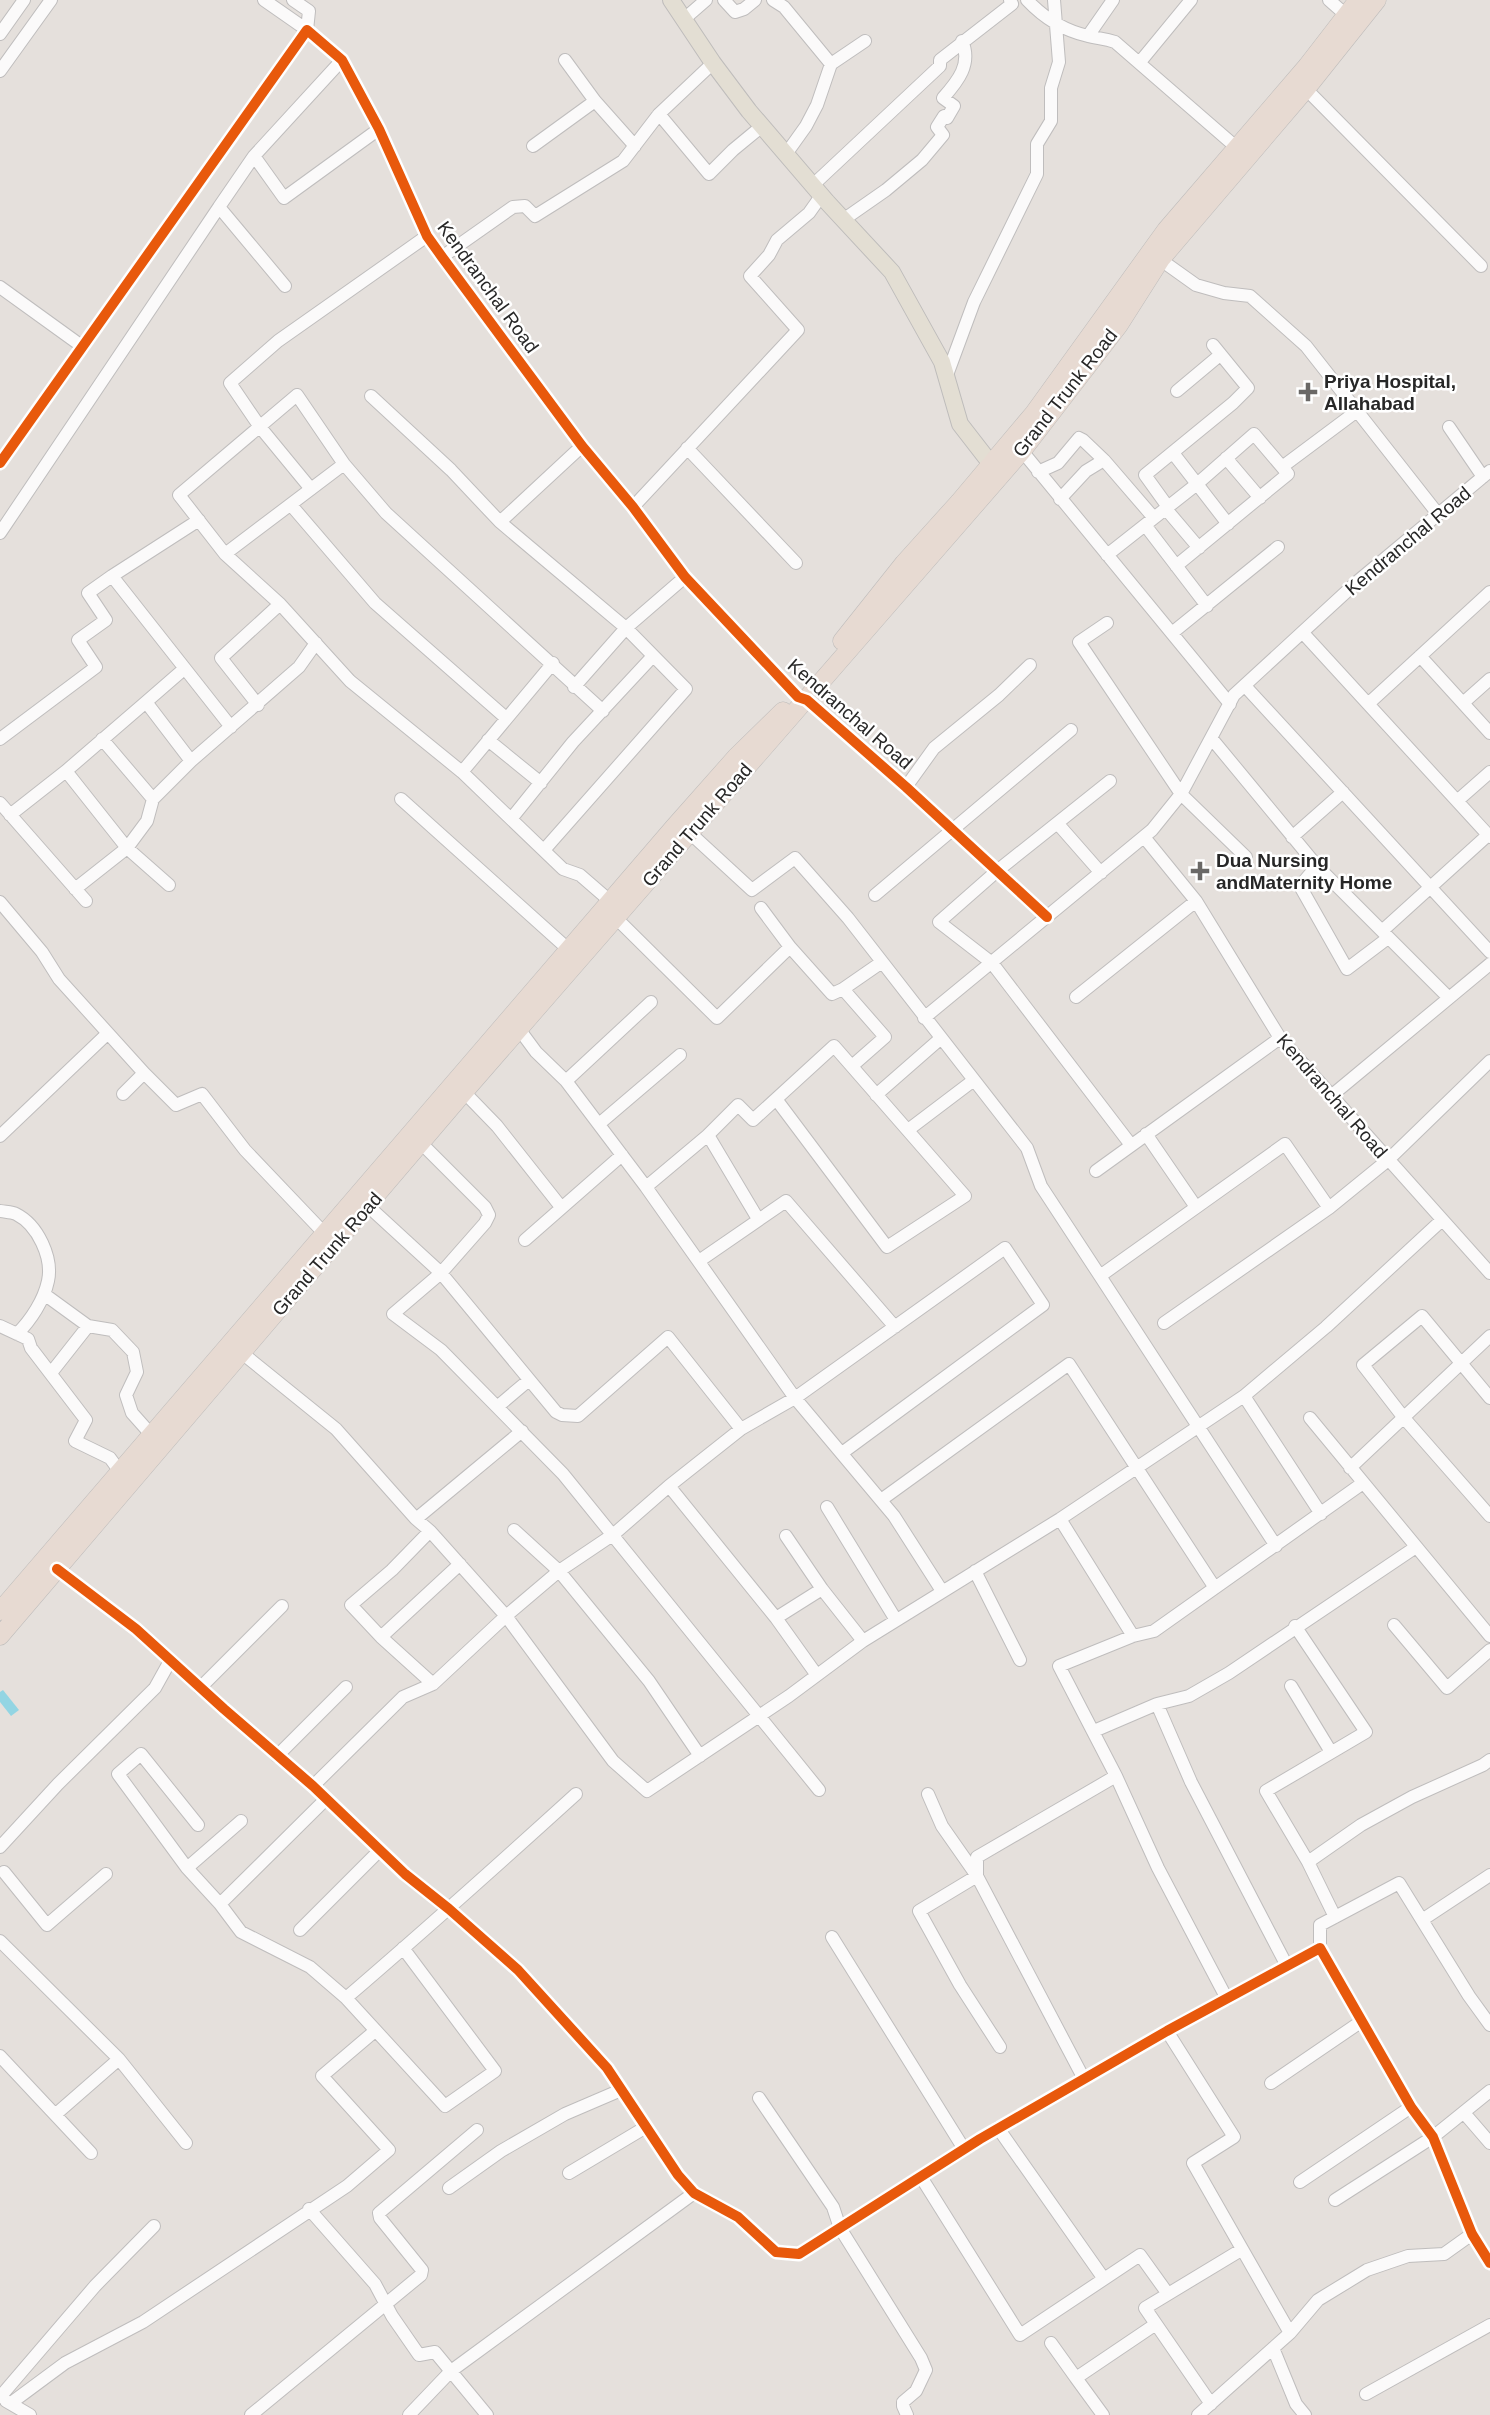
<svg xmlns="http://www.w3.org/2000/svg" width="1490" height="2415" font-family="Helvetica,sans-serif">
<rect width="100%" height="100%" fill="#e5e0dc"/>
<path fill="#93d5e3" d="M3,1690L19,1710L11,1716L0,1702V1692Z"/>
<g fill="none" stroke-linecap="round" stroke-linejoin="round">
<g stroke="#bfbdbd" stroke-width="14">
<path id="minor" d="M264,0L307,30L309,11L293,0
M724,0L735,12L744,9L755,0
M773,0L784,7L831,64
M1027,0C1044,18 1065,31 1088,36C1099,39 1104,38 1115,42L1236,147
M1329,0L1346,15
M683,20L706,0
M0,34L24,0
M1088,36L1113,0
M565,60L595,101L635,146
M1140,62L1191,0
M0,71L51,0
M1306,89L1481,266
M659,114L709,174L733,150L762,126
M533,146L595,101
M786,154L806,126L817,105L831,64L865,41
M254,156L284,198L379,129
M813,185L940,66V60L1012,4L1010,0
M843,220L886,190L922,160L943,135L937,127L944,116L947,118L954,106L943,98C958,81 972,64 962,41
M1154,255L1196,285L1224,293L1250,296L1306,346L1438,514
M442,257L513,207L525,206L535,216L623,161L659,114L713,63
M285,286L219,207L254,156L342,60
M0,287L83,347
M947,375L974,302L1037,174V144L1051,121V88L1059,62L1054,0
M1177,391L1220,355
M371,396L451,470L500,522L626,628L686,689L544,850
M1449,427L1483,477
M687,448L796,563
M1022,451L1230,704
M1173,453L1228,524
M1226,458L1260,498
M0,463L307,30L342,60L379,129L427,236L442,257L582,446L633,507L685,577L798,697L807,700L906,787L1047,917
M1282,467L1357,411
M1038,472L1058,463L1079,438L1083,440L1104,460L1154,518
M311,489L260,427L230,383L278,341L427,236
M1060,499L1086,471L1104,460
M291,505L375,603L506,718
M633,507L798,330L750,276L769,255L777,240L809,213L821,196
M1168,507L1145,475L1233,403L1248,388L1213,345
M1166,509L1199,548
M199,520L112,576L231,727
M500,522L582,446
M1145,525L1207,606
M0,533L219,207
M225,554L344,464
M1107,555L1197,484L1254,434L1288,474L1176,566
M1107,623L1079,642L1181,794L1246,857
M1172,633L1278,547
M1303,633L1490,837
M1420,656L1490,733
M184,669L146,702L191,761
M1245,686L1490,952
M574,687L626,628L685,577
M1463,703L1490,679
M1368,704L1490,592
M258,705L221,658L280,604
M603,711L386,513L344,464L297,395L179,495L225,554L280,604L350,681L462,772L563,869L580,875L610,901L616,918L717,1018L790,947L832,994L843,989L885,1037L852,1066
M0,739L96,667L78,640L106,620L88,593L112,576
M102,739L153,799
M1212,739L1317,866L1448,997
M488,740L541,783
M66,771L146,702
M462,772L553,663
M1110,781L997,871L939,922L992,963L1131,1145
M906,787L934,748L999,695L1030,665
M401,799L568,949
M1457,801L1490,772
M0,803L86,901
M10,815L66,771L127,848L169,885
M511,819L573,742L653,656
M1058,824L1101,873
M690,833L752,890L795,858L848,918L1027,1148L1041,1186L1100,1276L1285,1144L1329,1208
M1144,837L1196,901L1280,1038L1490,1273
M1292,837L1343,792
M1317,866L1300,886L1347,969L1388,938
M75,889L127,848L147,821L153,799L191,761L299,667L316,643
M875,895L1071,730
M0,902L42,952L59,979L144,1073L123,1094
M761,908L790,947
M1382,931L1488,835
M843,989L882,962
M1076,997L1196,901
M651,1002L566,1081L646,1187L795,1398L894,1516L942,1591
M924,1018L1152,830L1181,794L1234,695L1358,581L1490,471
M519,1029L536,1052L566,1081
M144,1073L176,1105L202,1094L245,1150L324,1233
M464,1092L497,1126L561,1207
M876,1095L940,1039
M1331,1096L1490,964
M599,1124L680,1055
M908,1130L974,1080
M1146,1134L1196,1207
M708,1135L758,1219
M0,1136L107,1034
M421,1143L485,1207L489,1215L485,1223L441,1273L393,1314L441,1350L563,1474L819,1790
M1096,1171L1280,1038
M646,1187L708,1135L738,1105L753,1120L834,1046L965,1196L887,1247L776,1099
M368,1206L441,1273L556,1412L562,1415L578,1416L668,1337L741,1429
M0,1211C5,1212 12,1212 16,1214C38,1225 53,1258 48,1281C44,1300 31,1320 17,1334
M525,1240L622,1155
M699,1261L786,1201L895,1327
M1100,1276L1276,1546
M44,1294L88,1326L112,1330L133,1352L137,1372L126,1395L132,1413L156,1440
M1164,1323L1329,1208L1388,1160L1490,1061
M0,1326L28,1339L31,1348L86,1420L75,1441L110,1458L118,1469L115,1478
M242,1353L336,1429L416,1519L430,1531L506,1616L613,1761L647,1791L789,1696L863,1641L1060,1519L1244,1396L1326,1327L1442,1220
M51,1373L88,1326
M1244,1396L1321,1514
M1490,1398L1422,1316L1363,1365L1404,1418L1490,1516
M497,1407L529,1380
M1310,1418L1490,1636
M1350,1468L1490,1336
M669,1486L776,1618L816,1674
M881,1500L1069,1364L1215,1588
M827,1507L896,1620
M416,1519L522,1431
M1060,1519L1133,1636
M514,1530L559,1571L649,1681L700,1756
M430,1531L392,1570L351,1605L381,1637L433,1684
M786,1536L822,1589L863,1641
M57,1569L136,1629L224,1709L313,1786L405,1874L449,1909L518,1970L607,2068L678,2175L694,2193L738,2217L776,2252L799,2254L980,2139L1167,2031L1320,1948L1411,2107L1433,2137L1472,2234L1490,2263
M975,1571L1020,1660
M776,1618L822,1589
M1394,1625L1447,1688L1490,1650
M1295,1626L1366,1732L1266,1791L1308,1862L1361,1825L1412,1797L1483,1765L1490,1760
M381,1637L460,1564
M1291,1686L1331,1752
M200,1688L282,1606
M1157,1704L1191,1782L1287,1966
M1094,1731L1157,1704L1189,1696L1229,1673L1416,1547
M277,1756L346,1687
M313,1786L403,1697L433,1684L506,1616L559,1571L614,1534L669,1486L741,1429L795,1398L1005,1248L1043,1305L842,1453
M928,1794L942,1826L977,1876L1084,2079
M198,1825L141,1754L118,1774L187,1868L220,1904L326,1799
M0,1847L58,1784L155,1688L170,1661
M1308,1862L1335,1917
M187,1868L241,1821
M4,1872L47,1925L106,1874
M220,1904L241,1932L310,1967L346,1998
M1422,1920L1490,1875
M300,1930L380,1850
M832,1937L964,2149
M0,1941L119,2059L186,2143
M403,1948L495,2071L445,2106L346,1998C424,1931 500,1863 576,1794
M1320,1948V1925L1399,1883L1469,1996L1490,2025
M1227,1999L1158,1868L1116,1776L1059,1666L1133,1636L1154,1631L1363,1483
M1167,2031L1234,2137L1193,2163L1290,2333
M1000,2047L960,1985L919,1911L977,1876V1857L1116,1776
M0,2056L91,2153
M1271,2083L1362,2021
M759,2098L833,2207L840,2228L921,2358L926,2370L916,2391L903,2402V2406L907,2415
M56,2114L119,2059
M1465,2114L1490,2143
M998,2128L1104,2279
M569,2173L646,2127
M921,2177L1020,2335L1140,2255L1168,2294
M1300,2182L1411,2107
M449,2188L501,2151L565,2114L621,2090
M1335,2200L1433,2137L1490,2091
M309,2209L375,2284L392,2316L419,2355L435,2352L487,2415
M1156,2324L1211,2404
M1051,2343L1076,2378
M1273,2348L1296,2404L1305,2415
M1366,2394L1490,2325
M0,2397L95,2286L154,2226
M6,2401L30,2415
M11,2403L65,2363L143,2322L347,2186L389,2150L322,2076L375,2031
M251,2415L421,2275L422,2270L380,2218L379,2213L477,2130
M409,2415L451,2371L694,2193
M1103,2415L1076,2378L1156,2324L1145,2308L1241,2250
M1198,2415L1290,2333L1318,2300L1367,2270L1408,2256L1444,2254L1472,2234"/>
</g>
<g stroke="#bebcbb" stroke-width="18">
<path id="major" d="M671,0L713,63L749,111L827,202L892,272L942,362L960,424L991,464"/>
</g>
<g stroke="#bebcbb" stroke-width="19">
<path id="highway" d="M842,641L904,563L959,502L1034,413L1166,230L1307,66L1358,0
M0,1611L674,827L736,757L783,711
M0,1636L464,1092L1022,451L1119,325L1161,259L1306,89L1377,0"/>
</g>
<use href="#minor" stroke="#fbfafa" stroke-width="12"/>
<use href="#major" stroke="#e3ded3" stroke-width="16"/>
<use href="#highway" stroke="#e7dad2" stroke-width="18"/>
<g stroke="#fff" stroke-width="15">
<path id="cycleway" d="M0,463L307,30L342,60L379,129L427,236L442,257L582,446L633,507L685,577L798,697L807,700L906,787L1047,917
M57,1569L136,1629L224,1709L313,1786L405,1874L449,1909L518,1970L607,2068L678,2175L694,2193L738,2217L776,2252L799,2254L980,2139L1167,2031L1320,1948L1411,2107L1433,2137L1472,2234L1490,2263"/>
</g>
<use href="#cycleway" stroke="#e8590c" stroke-width="10"/>
</g>
<g fill="#6a6866" stroke="#fff" stroke-width="2.5">
<path d="M1304.5 381.5h7v7h7v7h-7v7h-7v-7h-7v-7h7z"/>
<path d="M1196.5 860.5h7v7h7v7h-7v7h-7v-7h-7v-7h7z"/>
</g>
<g text-anchor="middle" dominant-baseline="central" stroke-width="5" stroke-linejoin="round" paint-order="stroke">
<g font-size="19" fill="#272727" stroke="#fff">
<text transform="translate(488 287) rotate(54)">Kendranchal Road</text>
<text transform="translate(1065 393) rotate(-52)">Grand Trunk Road</text>
<text transform="translate(1408 541) rotate(-40)">Kendranchal Road</text>
<text transform="translate(850 714) rotate(41)">Kendranchal Road</text>
<text transform="translate(697 825) rotate(-49)">Grand Trunk Road</text>
<text transform="translate(1332 1096) rotate(49)">Kendranchal Road</text>
<text transform="translate(327 1254) rotate(-49)">Grand Trunk Road</text>
</g>
<g font-size="19" font-weight="bold" fill="#272727" stroke="#fff" text-anchor="start">
<text x="1324" y="381">Priya Hospital,<tspan x="1324" dy="22">Allahabad</tspan></text>
<text x="1216" y="860">Dua Nursing<tspan x="1216" dy="22">andMaternity Home</tspan></text>
</g>
</g>
</svg>
